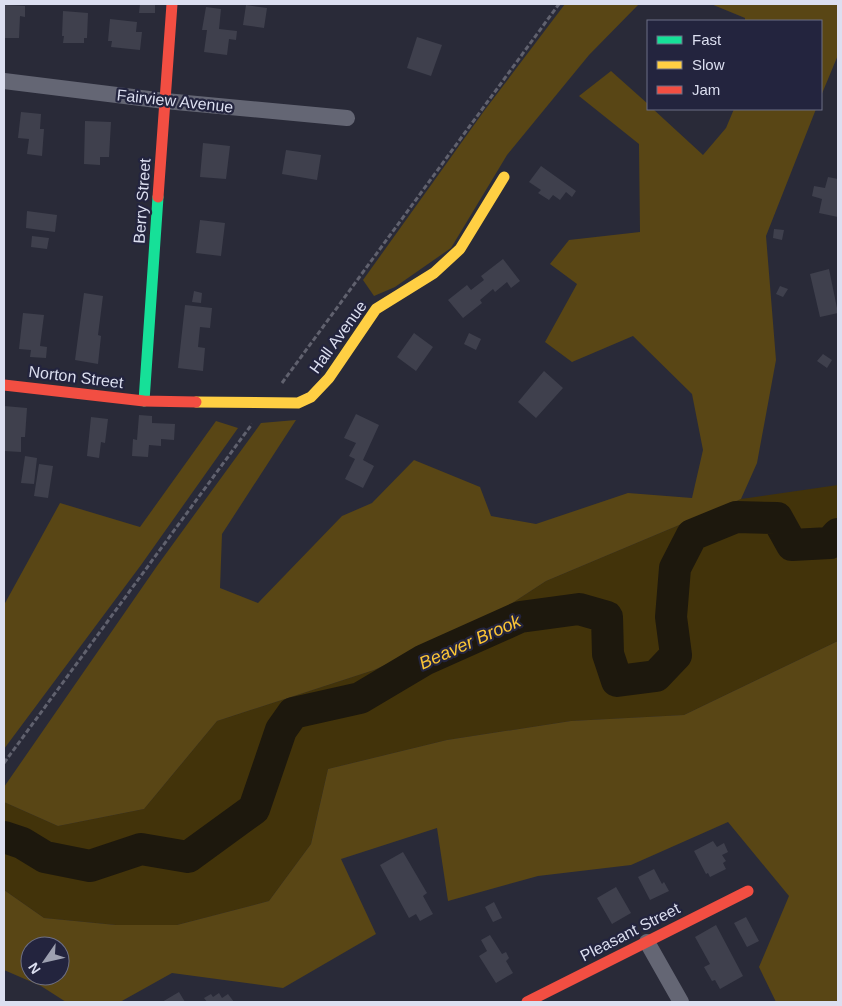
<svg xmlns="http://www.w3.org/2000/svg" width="842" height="1006" font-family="Helvetica,sans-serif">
<rect width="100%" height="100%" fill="#292a38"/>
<path fill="#42330a" d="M838,485V641L684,715L571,721L447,740L328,769L311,844L269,901L177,925H116L44,918L4,890V802L58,826L144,809L217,721L374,670L491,617L546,581L741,499Z"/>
<path fill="#594615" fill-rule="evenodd" d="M565,4H639L589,55L507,155L451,248L395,287L374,296L363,280L484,111Z
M711,4H838V55L821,96V21H745V18Z
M611,71L648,104V109H653L703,155L726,128L734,109H816L766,236L776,360L757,463L741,499L546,581L491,617L374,670L217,721L144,809L58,826L4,802V787L157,566L261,423L296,420L222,534L220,588L258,603L342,516L372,503L414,460L480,487L491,516L536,524L628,493L692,498L703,450L692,394L633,336L572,362L545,342L577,284L550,264L569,240L640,232L639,144L579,96Z
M216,421L238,428L141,565L4,749V605L60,503L140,527Z
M838,641V1002H776L759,967L789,896L728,822L631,865L538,876L448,901L437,828L341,859L376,934L283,988L172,973L120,1002H66L41,986L4,970V890L44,918L116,925H177L269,901L311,844L328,769L447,740L571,721L684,715ZM30,946H60V976H30Z"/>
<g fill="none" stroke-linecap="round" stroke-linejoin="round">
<path stroke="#1d180d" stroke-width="32" d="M4,837L22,843L45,857L90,866L141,849L188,857L254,809L281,730L293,713L360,698L424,660L520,617L579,609L607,617L608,654L617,681L656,676L676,655L671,617L675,568L692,535L736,517L777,518L792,545L830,543L838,534"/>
</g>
<path fill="#3f404d" d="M140,4H155V13H139Z
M4,5L25,6V17L20,16L19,38H4Z
M246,5L267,8L264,28L243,25Z
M206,7L221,9L219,29L237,31L236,40L229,39L227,55L204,52L207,30H202Z
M63,11L88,13L87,38H84V43H63L64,36H62Z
M110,19L137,22L136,32H142L140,50L111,47L112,41H108Z
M417,37L442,45L431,76L407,68Z
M21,112L41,114L40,129H44L42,156L27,154L29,139L18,138Z
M85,121L111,122L109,157H100V165L84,164Z
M203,143L230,146L226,179L200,177Z
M286,150L321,155L317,180L282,174Z
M541,166L576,191L572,197L566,192L560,200L553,195L549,200L538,193L541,190L529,182Z
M828,177L838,179V217L819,213L822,199L812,196L814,186L825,188Z
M27,211L57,215L55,232L26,228Z
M200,220L225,223L221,256L196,253Z
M774,229L784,230L782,240L773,238Z
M32,236L49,238L47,249L31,247Z
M503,259L520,281L511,288L507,282L495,292L493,289L480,300L482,303L463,318L448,300L467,285L471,290L484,280L481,276Z
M829,269L838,313L820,317L810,274Z
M780,286L788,289L783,297L776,294Z
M194,291L202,293L201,303L192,302Z
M84,293L103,296L98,335L101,336L98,364L75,360Z
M185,305L212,308L210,328L200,327L198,347L205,348L203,371L178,368Z
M23,313L44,315L40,346L47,347L46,358L30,357L31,350L19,349Z
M414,333L433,347L416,371L397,357Z
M469,333L481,339L476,350L464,344Z
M823,354L832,360L827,368L817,361Z
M544,371L563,388L536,418L518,402Z
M4,406L27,408L25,437H21V452L4,451Z
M356,414L379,425L363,460L374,466L363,488L345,479L355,459L349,456L356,443L344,438Z
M139,415L152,416V423L175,424L174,440L161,439V446L149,445L148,457L132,456L133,439L137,440Z
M91,417L108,419L105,443L101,442L99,458L87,456Z
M25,456L37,458L34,484L21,483Z
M39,464L53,466L48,498L34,496Z
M713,841L717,847L724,843L728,852L722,855L726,861L723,863L726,869L710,877L708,873L706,874L694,851Z
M403,852L427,893L423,896L433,914L420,921L416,914L409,918L380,865Z
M654,869L662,884L664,882L669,891L650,900L638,877Z
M616,887L631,913L612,924L597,898Z
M494,902L502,918L493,922L485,907Z
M746,917L759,941L747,947L734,923Z
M716,925L743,976L720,989L715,980L712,981L704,967L710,964L695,937Z
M490,935L502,954L506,952L509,958L506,961L513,973L496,983L479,956L487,951L481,940Z
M179,992L185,1002H162Z
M219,993L222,998L228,994L234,1002H207L204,998L211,994L213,997Z"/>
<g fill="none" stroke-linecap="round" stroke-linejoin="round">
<path stroke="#60616e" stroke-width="3" stroke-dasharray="5 2.5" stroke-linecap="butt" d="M282,383L559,4
M4,763L252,424"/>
<path stroke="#646674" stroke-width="16" d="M4,81L165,101L347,118
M647,942L681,1002"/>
<path stroke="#16e098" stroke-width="11" d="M144,401L158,197"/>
<path stroke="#ffcf43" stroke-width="11" d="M196,402L298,403L311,397L329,378L376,309L434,273L460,249L504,177"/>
<path stroke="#f24e42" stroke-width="11" d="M158,197L172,4
M4,385L144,401L196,402
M527,1002L748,891"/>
</g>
<g text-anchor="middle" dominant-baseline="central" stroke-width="4.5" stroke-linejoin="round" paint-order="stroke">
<g font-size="16" fill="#dcdff0" stroke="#23243e">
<text transform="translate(175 101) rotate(6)">Fairview Avenue</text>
<text transform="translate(142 201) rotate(-86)">Berry Street</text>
<text transform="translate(338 337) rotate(-54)">Hall Avenue</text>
<text transform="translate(76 377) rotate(7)">Norton Street</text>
<text transform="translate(630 932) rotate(-27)">Pleasant Street</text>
</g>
<g font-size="18" font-style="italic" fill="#fbc536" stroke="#23243e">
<text transform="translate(470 642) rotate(-24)">Beaver Brook</text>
</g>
</g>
<rect width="842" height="1006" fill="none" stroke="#dcdff0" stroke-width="10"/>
<rect x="647" y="20" width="175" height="90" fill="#23243e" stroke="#6d6f85"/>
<rect x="657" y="36" width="25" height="8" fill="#16e098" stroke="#6d6f85"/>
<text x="692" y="45" font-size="15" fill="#dcdff0">Fast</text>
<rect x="657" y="61" width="25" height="8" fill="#ffcf43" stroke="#6d6f85"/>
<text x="692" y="70" font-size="15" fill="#dcdff0">Slow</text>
<rect x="657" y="86" width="25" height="8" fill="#f24e42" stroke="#6d6f85"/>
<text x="692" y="95" font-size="15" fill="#dcdff0">Jam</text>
<g transform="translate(45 961) rotate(236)"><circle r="24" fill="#23243e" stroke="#6d6f85"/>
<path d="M0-4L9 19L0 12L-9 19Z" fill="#9da0b0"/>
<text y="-8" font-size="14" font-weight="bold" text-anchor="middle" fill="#dcdff0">N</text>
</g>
</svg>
